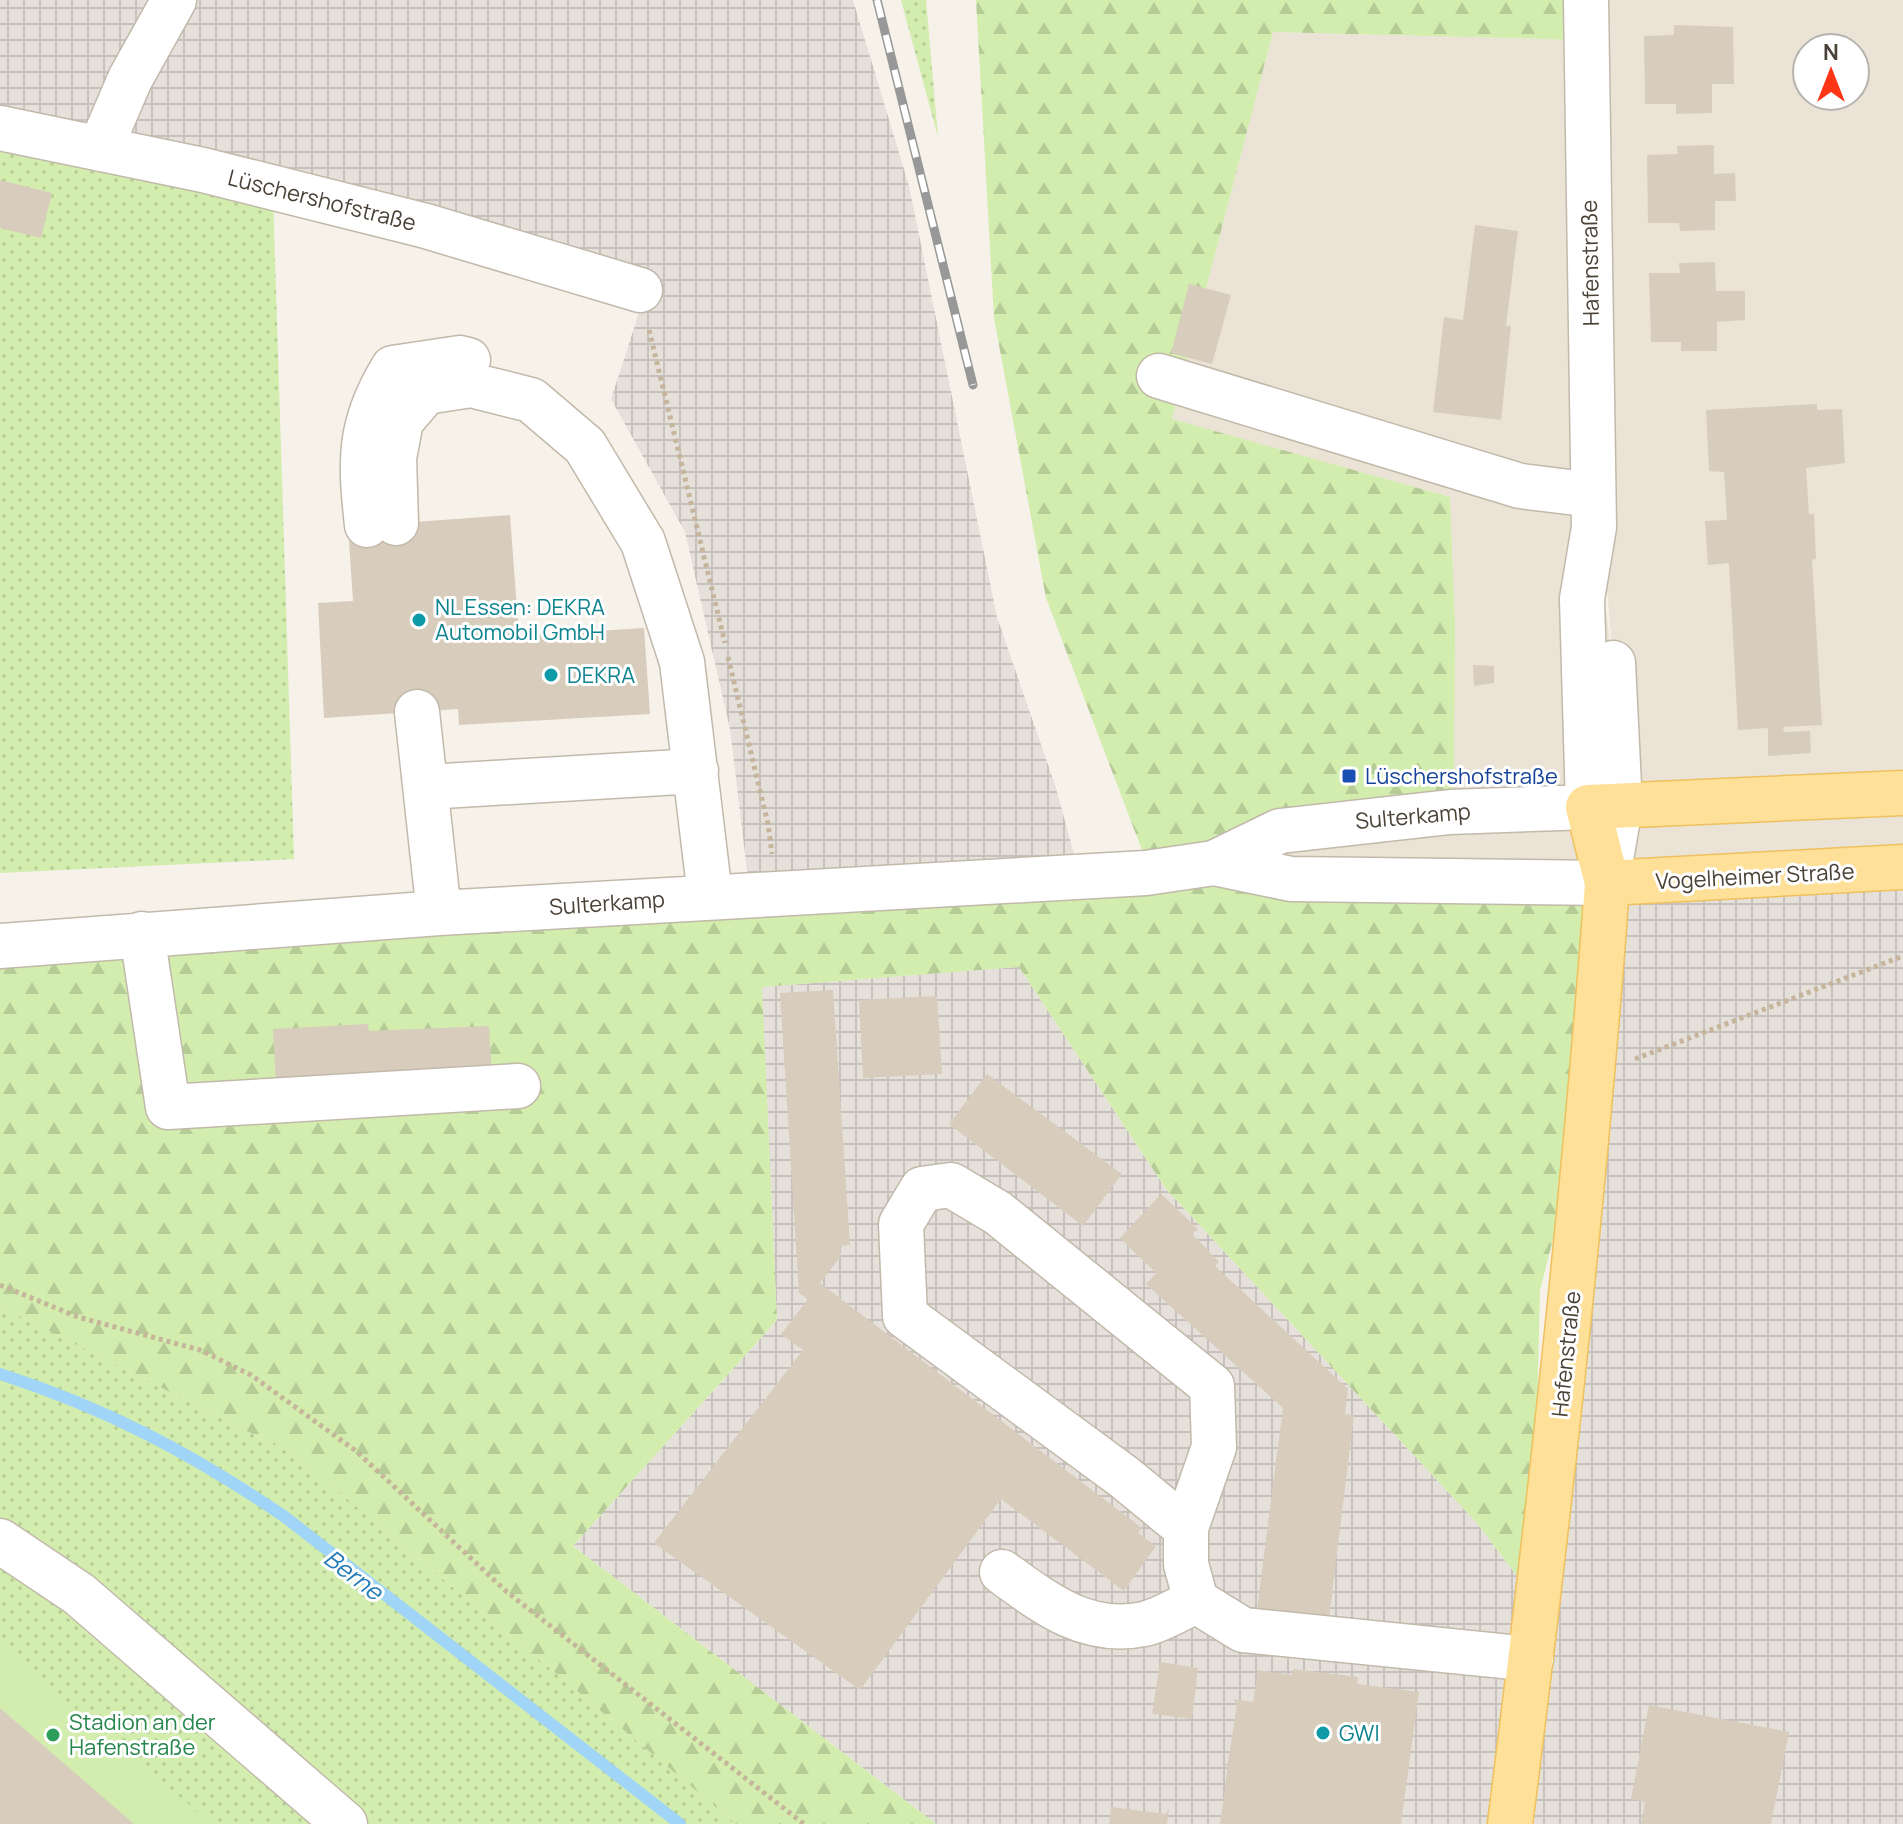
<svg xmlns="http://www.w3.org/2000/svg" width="1903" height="1824" font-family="Manrope,sans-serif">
<defs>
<pattern id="industrial-grid" width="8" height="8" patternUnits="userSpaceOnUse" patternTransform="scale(2)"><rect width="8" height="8" fill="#e5e0da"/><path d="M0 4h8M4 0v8" fill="none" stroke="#c6c1bc"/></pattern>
<pattern id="grass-dots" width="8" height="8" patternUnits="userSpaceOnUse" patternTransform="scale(2)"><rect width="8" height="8" fill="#d2edae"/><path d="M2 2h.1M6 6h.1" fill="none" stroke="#b6cc96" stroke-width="1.8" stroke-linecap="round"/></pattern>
<pattern id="forest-firs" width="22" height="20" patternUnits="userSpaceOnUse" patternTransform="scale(2)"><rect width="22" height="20" fill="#d2edae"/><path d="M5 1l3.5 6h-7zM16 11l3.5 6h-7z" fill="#b6cc96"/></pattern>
</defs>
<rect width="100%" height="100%" fill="#f6f1e9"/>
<path fill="#eae3d6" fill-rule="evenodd" d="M1589,0H1903V876L1610,881L1620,743L1604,554ZM1807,48H1855V96H1807Z
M1273,32L1579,40L1599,554L1610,641L1616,743L1605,881L1219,863L1453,810L1455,622L1450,497L1172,420Z"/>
<path fill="url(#industrial-grid)" d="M0,0H853L909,186L997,617L1056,788L1080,876L749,887L730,729L685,532L611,399L648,285L0,117Z
M1903,882V1824H1513L1610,885Z
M1019,967L1166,1189L1476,1522L1533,1597L1505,1824H936L573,1546L777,1320L761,987Z"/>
<path fill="url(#grass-dots)" d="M901,0H926L938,137Z
M0,138L273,196L294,859L0,873Z
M0,1306L296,1456L736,1824H0Z"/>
<path fill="url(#forest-firs)" d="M976,0H1578L1579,40L1273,32L1172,419L1450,497L1455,622L1454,810L1150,871L1046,598L994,318Z
M1072,883L1603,886L1584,1119L1540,1290L1533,1597L1476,1522L1166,1189L1019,967L762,987L777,1320L573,1546L936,1824H736L296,1456L0,1306V949Z"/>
<path fill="#d2edae" d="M0,1645L212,1824H0Z"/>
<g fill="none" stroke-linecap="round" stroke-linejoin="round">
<path stroke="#a1d5f7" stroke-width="12" d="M0,1374C108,1409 191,1453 285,1517L680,1824"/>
</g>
<path fill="#d8cdbd" d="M1674,25L1733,27L1734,84H1712V113L1676,114V104H1645L1644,36L1674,35Z
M1714,145V174L1735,173L1736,201H1715V230L1680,231L1679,223H1648L1647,155L1678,154L1677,146Z
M0,180L52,193L41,238L0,228Z
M1475,225L1518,231L1506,326H1511L1501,420L1433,412L1444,317L1463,320Z
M1715,262L1716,291H1745V320L1717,322V351H1681V342H1651L1649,273H1680L1679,263Z
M1189,284L1231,295L1212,364L1171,353Z
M1817,404V410L1842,409L1845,463L1806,468L1809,514H1814L1816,559L1812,560L1822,725L1783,727L1784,732L1810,731L1811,753L1768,756V728L1738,730L1729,563L1708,565L1705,521L1727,520L1724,472L1709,471L1706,410Z
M510,515L519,636L644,628L650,714L459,725L458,709L324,718L318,603L353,601L348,527Z
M1473,665L1494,666V683L1474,686Z
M833,990L850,1245L840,1246L841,1256L820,1283L1142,1528L1138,1533L1156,1546L1124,1591L1001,1499L860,1690L654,1543L803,1350L781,1334L808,1299L799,1293L780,993Z
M937,996L942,1074L863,1078L859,1000Z
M368,1024L369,1031L489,1026L492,1078L276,1087L273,1029Z
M987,1074L1122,1174L1083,1226L949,1124Z
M1161,1194L1198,1229L1192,1234L1219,1262L1215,1266L1348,1389L1345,1414L1354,1415L1329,1618L1257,1610L1283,1408L1146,1284L1156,1273L1120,1238Z
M1160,1662L1198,1668L1192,1719L1152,1714Z
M1293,1669L1358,1677L1357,1684L1419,1692L1401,1824H1220L1228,1766H1224L1228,1762L1237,1704L1233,1699L1253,1702L1258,1670L1292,1675Z
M1649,1705L1789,1732L1771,1824H1641L1645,1802L1631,1799Z
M0,1708L134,1824H0Z
M1111,1807L1166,1814L1169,1808L1167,1824H1109Z"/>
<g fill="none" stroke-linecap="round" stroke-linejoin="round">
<g stroke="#c2b9aa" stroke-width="47">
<path id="minor" d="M0,128L203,170L426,226L640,290
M100,149L130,79L174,0
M1159,376L1520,486L1593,495
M396,523L394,458L401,421L426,392L471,385L531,400L585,446L643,542L682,662L710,896
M367,525C360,461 358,425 393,368L460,358L468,360
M417,712L439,913
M426,787L696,771
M1214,863L1291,879L1607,883L1620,806L1613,663
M142,934L168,1107L518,1086
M0,946L439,913L1146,873L1214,863L1280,831L1450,812L1588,807L1582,599L1594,527L1586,0
M1186,1528L1214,1447L1212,1386L998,1213L951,1185L922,1189L901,1224L905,1316L1124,1477L1186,1528V1564L1196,1601L1243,1630L1531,1659
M0,1541L79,1594L345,1824
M1002,1572C1046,1604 1087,1636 1144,1624C1162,1620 1180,1608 1196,1601"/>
</g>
<g stroke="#eec15e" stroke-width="47">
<path id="major" d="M1607,883L1903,867
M1510,1824C1548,1525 1581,1227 1604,927L1607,883L1588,807L1903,793"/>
</g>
<path stroke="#c5b59a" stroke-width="5" stroke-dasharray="4 4" stroke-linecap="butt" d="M649,330L725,643
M728,657L768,824L772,854
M1635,1059L1903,956
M0,1285L78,1317L200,1350L251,1375L356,1451L507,1592L804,1824"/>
<use href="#minor" stroke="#fff" stroke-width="44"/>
<use href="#major" stroke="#ffe098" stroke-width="44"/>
<g stroke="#989898" stroke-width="9">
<path id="rail" d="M877,0L973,385"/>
</g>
<use href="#rail" stroke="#fff" stroke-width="6" stroke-dasharray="18" stroke-linecap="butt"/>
</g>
<g fill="#0f9aa8" stroke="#fff" stroke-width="3">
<circle cx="419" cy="620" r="8"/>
<circle cx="551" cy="675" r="8"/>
<circle cx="1323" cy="1733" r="8"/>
</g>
<rect fill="#1a4fb4" stroke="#fff" stroke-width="3" x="1341" y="768" width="16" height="16" rx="4"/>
<circle fill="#2e9e5b" stroke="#fff" stroke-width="3" cx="53" cy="1735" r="8"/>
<g text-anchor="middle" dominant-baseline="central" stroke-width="6" stroke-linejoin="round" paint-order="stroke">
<g font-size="22" fill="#4a4236" stroke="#fff">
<text transform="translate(322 200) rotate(14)">Lüschershofstraße</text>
<text transform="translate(1590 263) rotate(-91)">Hafenstraße</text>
<text transform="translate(1413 816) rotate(-5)">Sulterkamp</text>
<text transform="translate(1755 876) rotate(-3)">Vogelheimer Straße</text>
<text transform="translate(607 903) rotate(-4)">Sulterkamp</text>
<text transform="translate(1566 1354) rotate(-84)">Hafenstraße</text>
</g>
<g font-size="22" fill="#0d838f" stroke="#fff" text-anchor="start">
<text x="435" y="607">NL Essen: DEKRA<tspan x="435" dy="25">Automobil GmbH</tspan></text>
<text x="567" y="675">DEKRA</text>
<text x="1339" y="1733">GWI</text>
</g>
<g font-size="22" fill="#164399" stroke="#fff" text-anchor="start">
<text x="1365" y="776">Lüschershofstraße</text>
</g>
<g font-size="22" fill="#27864d" stroke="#fff" text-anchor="start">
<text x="69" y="1722">Stadion an der<tspan x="69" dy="25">Hafenstraße</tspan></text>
</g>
<g font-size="24" font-style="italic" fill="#247bb7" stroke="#fff">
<text transform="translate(354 1574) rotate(37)">Berne</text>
</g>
</g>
<g transform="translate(1831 72)"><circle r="38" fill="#ffffff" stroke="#b7b3af" stroke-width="2"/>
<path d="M0-6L14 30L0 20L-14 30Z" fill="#ff3616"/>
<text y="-12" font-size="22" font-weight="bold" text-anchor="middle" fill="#4a4236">N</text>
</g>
</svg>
